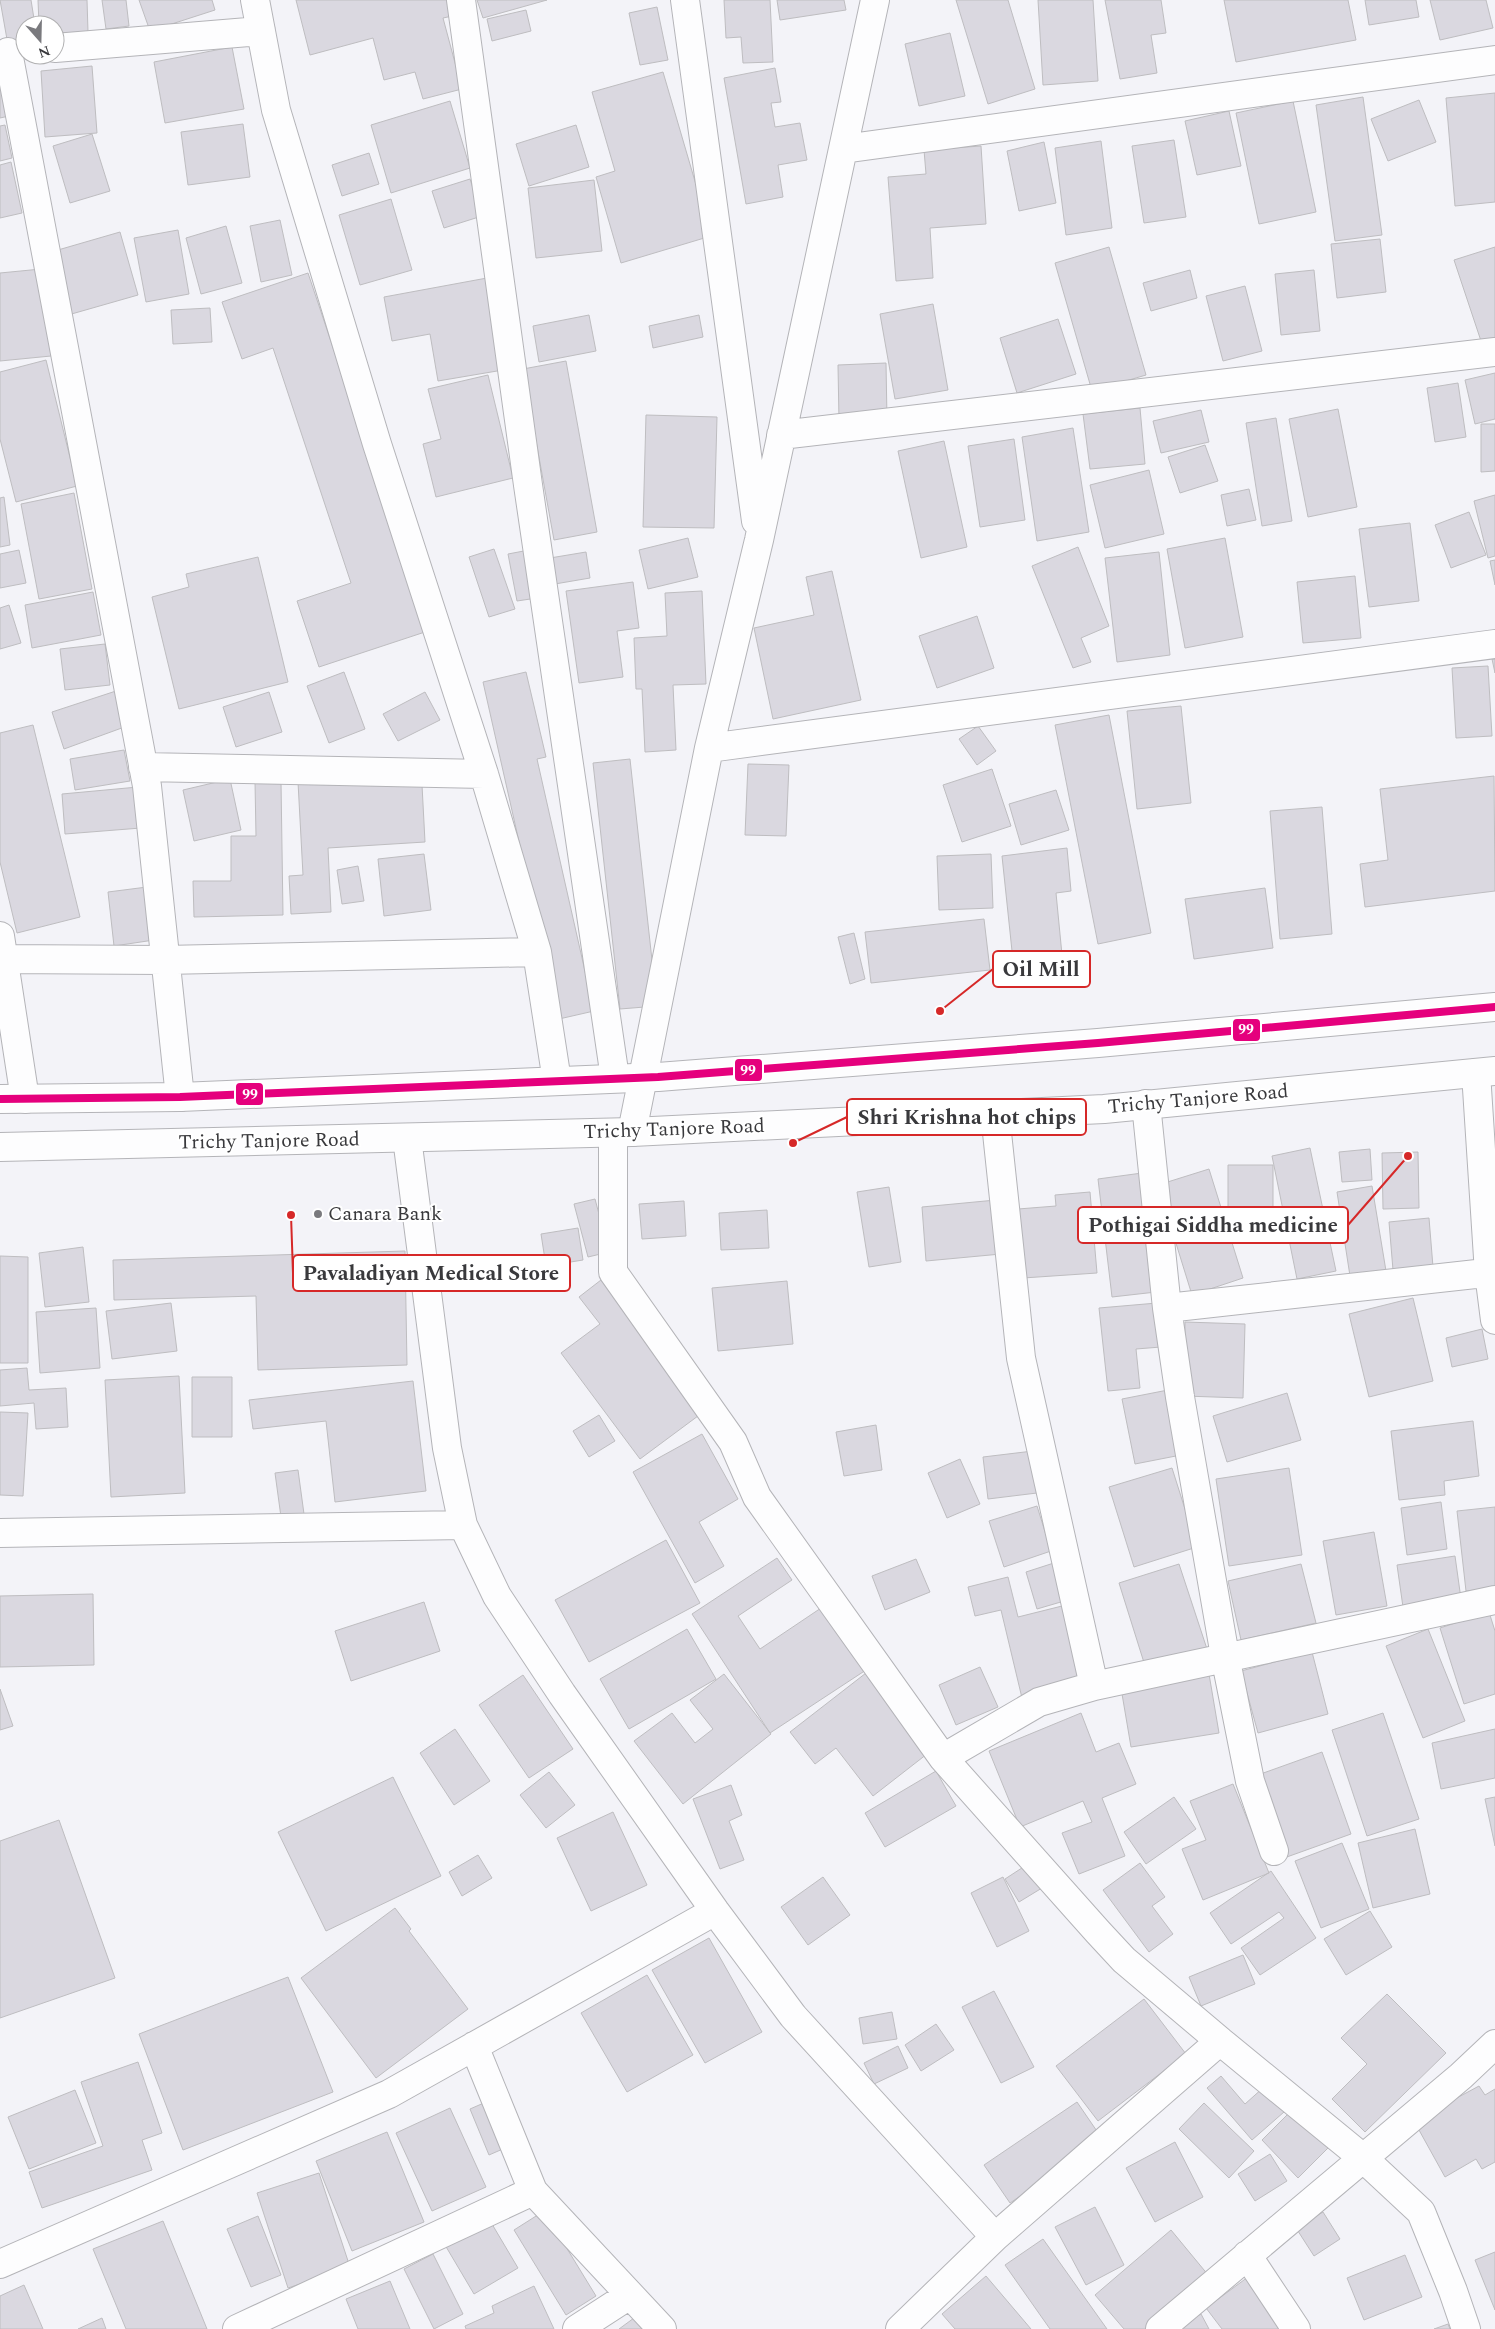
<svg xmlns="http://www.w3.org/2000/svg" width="1495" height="2329" font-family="Spectral,serif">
<rect width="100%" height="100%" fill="#f3f3f8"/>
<path fill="#dad8e0" stroke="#bebdc0" d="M0,0H31L35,25H25V42L8,45Z
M38,0H87L88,32L55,33V25H39Z
M102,0H126L129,26L106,29Z
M139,0H212L215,10L150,31Z
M296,0H454L457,15L443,18L462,89L423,99L415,72L384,80L373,38L310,55Z
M477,0H547L483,18Z
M724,0H770L773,62L743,63L741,37L726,38Z
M777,0H844L846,10L780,20Z
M956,0H1008L1035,89L988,104Z
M1038,0H1093L1098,81L1043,85Z
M1105,0H1161L1166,33L1151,35L1157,73L1120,79Z
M1224,0H1348L1356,40L1236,62Z
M1365,0H1416L1419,17L1369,25Z
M1430,0H1486L1493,28L1440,40Z
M657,7L668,60L640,65L629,13Z
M526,10L531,31L492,41L487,19Z
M950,33L965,96L919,106L905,44Z
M232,47L244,109L165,123L154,62Z
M92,66L97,133L45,137L41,71Z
M775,68L781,102L771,103L775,127L800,123L807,160L778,165L783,197L746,204L724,78Z
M663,72L711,236L621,263L596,177L615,171L592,92Z
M0,77L9,116L0,118Z
M1495,93V202L1455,206L1446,98Z
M1363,97L1382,235L1335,241L1316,105Z
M1419,100L1436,142L1388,161L1371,119Z
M450,101L470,168L391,193L371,125Z
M1293,101L1316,212L1259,224L1236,113Z
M1229,111L1241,166L1197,175L1185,121Z
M243,124L250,177L188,185L181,132Z
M5,125L12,158L0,161V126Z
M576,125L589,167L529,186L516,144Z
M92,134L110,191L70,203L53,146Z
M1174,140L1186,217L1144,223L1132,146Z
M1101,141L1112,228L1066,235L1055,148Z
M1044,142L1056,203L1019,211L1007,151Z
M981,146L986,224L930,228L933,278L896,281L888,177L926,174L924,150Z
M369,153L379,184L342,196L332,165Z
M11,162L22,213L0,218V165Z
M470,179L482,216L444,228L432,191Z
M594,180L602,251L536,258L528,188Z
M391,199L412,270L360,285L339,215Z
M280,220L292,275L261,282L250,226Z
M226,226L242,283L201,294L186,238Z
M178,230L189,294L146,302L134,238Z
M120,232L138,295L68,315L51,252Z
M1380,239L1386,292L1337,298L1331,244Z
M1109,247L1146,375L1092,391L1055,263Z
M1495,247V343L1483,347L1454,260Z
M41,269L51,356L0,361V273Z
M1190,270L1197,298L1151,311L1143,283Z
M1314,270L1320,331L1281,335L1275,274Z
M308,273L428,631L319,667L297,601L351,583L273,348L242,359L222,302Z
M487,278L503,370L438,381L430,334L392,341L384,297Z
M1245,286L1262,351L1223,361L1206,296Z
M933,304L948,390L895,399L880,314Z
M210,308L212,342L173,344L171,310Z
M589,315L596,351L539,362L533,326Z
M699,315L703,337L653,348L649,326Z
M1058,319L1076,374L1017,393L1000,338Z
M46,360L77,486L16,502L0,439V372Z
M566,361L597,532L554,540L523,369Z
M886,363L887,420L839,421L838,365Z
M1495,373V419L1475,424L1465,380Z
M488,375L513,478L436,497L423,444L441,439L428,389Z
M1458,383L1466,437L1435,442L1427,388Z
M1140,408L1145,464L1090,469L1083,414Z
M1338,409L1357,507L1308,517L1289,419Z
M1201,410L1209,442L1161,453L1153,421Z
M646,415L717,417L714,528L643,527Z
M1276,418L1292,521L1262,526L1246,423Z
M1481,424H1495V471L1481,472Z
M1073,428L1089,532L1037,541L1022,437Z
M1014,439L1025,520L980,527L968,446Z
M944,441L967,547L921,558L898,451Z
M1205,445L1218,481L1180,493L1168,457Z
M1149,470L1164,534L1105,548L1090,485Z
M1249,489L1256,520L1227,526L1221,495Z
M74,493L92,589L39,599L21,504Z
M1495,495V556L1488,558L1474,501Z
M4,497L10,545L0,547V498Z
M1469,512L1486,555L1451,568L1435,525Z
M1410,523L1419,601L1369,607L1359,529Z
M688,538L698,577L648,589L639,550Z
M1225,538L1243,637L1185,648L1167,549Z
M1078,547L1109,626L1081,638L1091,662L1073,668L1032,566Z
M494,549L515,609L489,617L469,557Z
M19,550L26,583L0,588V554Z
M529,550L537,598L517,601L508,554Z
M586,552L590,578L549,585L544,559Z
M1159,552L1170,655L1117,662L1105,558Z
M258,557L288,682L179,709L152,597L189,587L186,574Z
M1495,560V585L1490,561Z
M832,571L861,700L773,719L754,628L814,615L806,577Z
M1355,576L1361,638L1303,643L1297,582Z
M633,582L639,628L617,631L623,677L579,683L566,591Z
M702,591L706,684L673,685L676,750L645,752L642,689H636L634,638L667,636L665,593Z
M93,592L101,635L32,648L25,605Z
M9,605L21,643L0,649V608Z
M977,616L994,668L937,688L919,636Z
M105,644L110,685L65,690L60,649Z
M1492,659H1495V673Z
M1488,666L1492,736L1456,738L1452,668Z
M344,672L365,729L329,743L307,686Z
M526,672L546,757L537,759L594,1011L559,1019L483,682Z
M119,690L130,725L64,749L52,712Z
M269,692L282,732L236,747L223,707Z
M425,692L440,720L398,741L383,714Z
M1181,706L1191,803L1137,809L1127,711Z
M1109,715L1151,933L1098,944L1055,725Z
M33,725L80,917L17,933L0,862V733Z
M978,726L996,751L977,765L959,739Z
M124,750L130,781L75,790L70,759Z
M630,759L657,1006L620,1009L593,763Z
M748,764L789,765L786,836L745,835Z
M992,769L1011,826L962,842L943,785Z
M1494,776L1495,891L1365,907L1360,864L1388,860L1380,789Z
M230,779L241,830L194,841L183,790Z
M255,782H281L283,915L194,917L193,881H231V836H256Z
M298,782L422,785L425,842L328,848L331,912L291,914L289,876L303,875Z
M138,787L141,828L65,834L62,794Z
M1056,790L1069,830L1021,845L1009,804Z
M1322,807L1332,934L1280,939L1270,811Z
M1067,848L1071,891L1056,893L1063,965L1014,970L1002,856Z
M424,854L431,910L384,916L378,859Z
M991,854L993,908L939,910L937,856Z
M358,866L364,901L342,904L337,870Z
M147,887L154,940L114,946L108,892Z
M1265,888L1273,948L1194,959L1185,899Z
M984,919L990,970L871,983L865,932Z
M854,933L865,979L850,984L838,937Z
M1310,1148L1336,1271L1297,1279L1272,1156Z
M1370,1149L1372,1180L1342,1182L1339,1152Z
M1418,1152L1419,1208L1383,1209L1382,1153Z
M1228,1165H1273V1230H1228Z
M1209,1169L1243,1278L1192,1295L1158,1185Z
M1142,1173L1156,1292L1112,1297L1098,1179Z
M1372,1186L1386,1271L1350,1276L1337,1192Z
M889,1187L901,1262L869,1267L857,1192Z
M1090,1192L1097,1273L1023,1278L1018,1209L1056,1206L1055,1195Z
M595,1199L609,1252L588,1257L574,1204Z
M996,1200L1001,1254L926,1261L922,1207Z
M684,1201L686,1236L642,1239L639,1204Z
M767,1210L769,1248L721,1250L719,1213Z
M1429,1218L1433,1267L1393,1270L1389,1222Z
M578,1228L583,1260L546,1266L541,1234Z
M83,1247L89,1302L45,1307L39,1253Z
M405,1251L407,1365L258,1370L256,1296L114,1300L113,1260Z
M0,1256L28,1257V1363H0Z
M601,1280L702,1413L640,1459L561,1353L600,1324L579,1297Z
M787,1281L793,1344L718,1351L712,1288Z
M1413,1298L1433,1381L1369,1397L1349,1314Z
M171,1303L177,1351L112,1359L106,1311Z
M1157,1303L1161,1347L1136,1349L1140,1388L1108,1391L1099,1308Z
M96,1308L100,1368L40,1373L36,1312Z
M1185,1322L1245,1324L1243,1398L1184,1396Z
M1482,1329L1488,1359L1452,1367L1446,1338Z
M27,1368L29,1390L66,1388L68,1427L36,1429L34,1403L0,1406V1370Z
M179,1376L185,1493L111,1497L105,1380Z
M192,1377H232V1437H192Z
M413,1381L426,1491L335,1502L326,1421L253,1429L249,1400Z
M1168,1390L1181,1455L1135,1464L1122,1399Z
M1287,1393L1301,1440L1227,1462L1213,1416Z
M0,1412L28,1413L23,1496L0,1495Z
M599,1415L615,1441L589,1457L573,1431Z
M1473,1421L1479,1476L1444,1481L1445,1495L1399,1500L1391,1431Z
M876,1425L882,1470L844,1476L836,1432Z
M702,1434L738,1499L699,1522L724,1566L695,1583L633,1472Z
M1033,1451L1037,1493L988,1499L983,1457Z
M960,1459L980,1504L947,1518L928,1473Z
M1172,1468L1197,1547L1134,1567L1109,1487Z
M1289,1468L1302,1555L1229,1566L1216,1479Z
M298,1470L304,1514L281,1517L275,1473Z
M1441,1502L1447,1549L1407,1555L1401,1508Z
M1037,1506L1051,1551L1004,1567L989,1521Z
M1495,1507V1588L1466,1591L1457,1511Z
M1374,1532L1387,1606L1336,1615L1323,1541Z
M666,1540L700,1603L589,1662L555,1600Z
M1455,1556L1461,1599L1403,1607L1397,1565Z
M777,1558L792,1580L738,1616L760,1649L824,1606L866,1670L770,1733L692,1614Z
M916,1559L930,1592L885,1610L872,1576Z
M1060,1561L1071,1599L1037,1609L1026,1572Z
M1179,1564L1207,1649L1146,1669L1119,1583Z
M1301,1564L1316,1623L1241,1640L1228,1581Z
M1008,1577L1018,1617L1066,1605L1085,1682L1022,1698L1001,1610L975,1616L968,1587Z
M93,1594L94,1665L0,1667V1596Z
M424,1602L440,1651L351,1681L335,1631Z
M1489,1612L1495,1631V1694L1464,1704L1440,1628Z
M687,1629L716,1679L629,1729L600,1679Z
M1428,1629L1465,1721L1423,1738L1386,1646Z
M1312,1652L1328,1714L1258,1733L1241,1671Z
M980,1667L998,1707L956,1725L939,1685Z
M866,1673L927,1754L873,1796L836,1748L815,1764L790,1732Z
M724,1674L771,1734L683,1804L634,1741L672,1713L695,1743L713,1729L690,1700Z
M1209,1674L1219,1733L1131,1747L1121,1688Z
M523,1675L573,1749L529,1778L479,1705Z
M0,1689L13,1726L0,1730Z
M1081,1713L1096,1752L1119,1743L1136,1784L1102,1798L1125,1856L1079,1874L1062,1833L1092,1822L1083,1801L1020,1827L989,1751Z
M1383,1713L1419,1819L1367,1836L1332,1730Z
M455,1729L490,1781L454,1805L420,1753Z
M1495,1729V1778L1441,1789L1432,1743Z
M1322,1752L1351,1834L1284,1858L1255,1776Z
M936,1771L956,1806L885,1847L865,1813Z
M549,1772L575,1805L546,1828L520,1795Z
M393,1777L441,1876L326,1931L278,1832Z
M1233,1784L1269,1873L1203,1900L1182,1849L1206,1840L1190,1801Z
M731,1785L742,1815L729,1821L744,1860L720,1869L693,1799Z
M1174,1797L1196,1829L1146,1864L1124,1832Z
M1495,1797V1846L1485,1799Z
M613,1812L647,1885L591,1911L557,1838Z
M59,1820L115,1978L0,2018V1841Z
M1415,1829L1430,1894L1373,1908L1358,1843Z
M1342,1843L1369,1909L1321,1928L1295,1861Z
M478,1855L492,1878L462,1896L449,1872Z
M1140,1863L1165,1897L1152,1906L1173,1934L1149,1952L1103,1890Z
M1028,1864L1042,1888L1019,1902L1005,1879Z
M1271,1871L1316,1938L1260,1975L1241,1948L1284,1918L1279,1912L1231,1944L1210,1913Z
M823,1877L850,1915L808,1945L781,1907Z
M1003,1877L1029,1931L997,1947L971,1893Z
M395,1908L411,1929L409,1931L468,2009L376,2078L301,1978Z
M1370,1911L1392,1947L1346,1975L1324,1939Z
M709,1938L762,2032L705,2063L652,1970Z
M1243,1955L1255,1984L1201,2006L1189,1977Z
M647,1975L693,2055L627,2092L581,2013Z
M288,1977L333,2092L183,2150L139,2034Z
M994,1991L1034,2067L1001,2083L962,2007Z
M1387,1994L1446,2053L1365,2132L1332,2099L1367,2064L1341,2038Z
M1144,1999L1186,2054L1098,2121L1056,2066Z
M892,2012L897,2039L863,2044L859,2018Z
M936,2024L954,2050L921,2071L905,2045Z
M898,2046L908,2068L874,2084L864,2063Z
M138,2062L162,2133L142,2140L152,2170L42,2208L29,2172L103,2146L81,2082Z
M1221,2076L1245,2104L1264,2087L1284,2112L1252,2140L1207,2088Z
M1479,2086L1485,2095L1495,2089V2162L1482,2169L1476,2159L1445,2177L1414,2121Z
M75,2090L96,2143L29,2169L8,2117Z
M493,2099L512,2145L489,2155L470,2109Z
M1077,2102L1103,2140L1010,2203L984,2165Z
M1204,2103L1254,2151L1229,2178L1179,2129Z
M450,2108L486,2187L432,2211L396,2133Z
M1292,2110L1329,2147L1298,2178L1262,2140Z
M387,2132L424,2222L352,2251L316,2161Z
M1175,2142L1203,2197L1155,2222L1126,2168Z
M1270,2154L1287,2181L1255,2201L1238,2174Z
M319,2173L350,2267L288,2288L257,2193Z
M1095,2207L1124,2265L1086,2285L1055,2227Z
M544,2211L596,2296L566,2315L514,2230Z
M1323,2212L1340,2239L1314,2256L1296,2228Z
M258,2216L281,2275L251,2287L227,2229Z
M489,2219L518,2268L474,2294L445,2245Z
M163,2221L207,2329H126L93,2249Z
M1171,2230L1209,2276L1147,2329H1124L1095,2295Z
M1043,2239L1107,2329H1050L1005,2265Z
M1495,2252V2310L1475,2260Z
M433,2254L463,2314L434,2329L404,2269Z
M1405,2255L1422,2297L1364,2320L1347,2278Z
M986,2276L1031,2329H955L942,2314Z
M1248,2277L1285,2329H1222L1206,2308Z
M390,2281L410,2329H358L346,2299Z
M24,2285L43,2329H0V2296Z
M534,2286L554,2329H466L465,2326L494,2313L492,2306Z
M1201,2314L1209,2329H1174Z
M102,2318L106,2329H78Z
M634,2318L642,2329H619Z
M1448,2324L1450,2329H1434Z"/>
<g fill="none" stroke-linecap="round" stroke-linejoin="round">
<g stroke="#b4b4b8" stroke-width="30">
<path id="minor" d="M255,0L276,110L377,444L484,774L537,952L557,1081
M461,0L528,485L615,1078
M685,0L756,521
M55,48L261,31
M8,52L147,786L180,1097
M843,149L1495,60
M781,435L1495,352
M709,748L1495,644
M143,767L484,774
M0,936L25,1099
M0,959L165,960L537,952
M1476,1073L1489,1273L1495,1320
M1146,1104L1167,1308L1180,1397L1225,1656L1250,1781L1274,1851
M995,1114L1021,1358L1094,1686
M632,1132L709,748L759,540L875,0
M613,1133V1272L733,1442L757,1497L943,1758L1098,1932L1124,1960L1220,2041L995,2237L900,2329
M407,1138L447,1448L463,1525L497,1596L562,1694L715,1911L793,2016L995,2237
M1167,1308L1495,1272
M0,1533L463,1525
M943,1758L1039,1702L1094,1686L1495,1600
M1220,2041L1363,2158L1421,2212L1453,2291L1466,2329
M474,2046L533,2191L662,2329
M1247,2255L1296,2329
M0,2264L389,2094L715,1911
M237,2329L533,2191
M577,2329L628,2296
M1160,2329L1461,2076L1495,2044"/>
</g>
<g stroke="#b4b4b8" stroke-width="30">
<path id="highway" d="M0,1099L180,1097L658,1077L1098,1043L1495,1007
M0,1147L632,1132L1104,1109L1495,1071"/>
</g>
<use href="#minor" stroke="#fdfdfe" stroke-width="28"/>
<use href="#highway" stroke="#fdfdfe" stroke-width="28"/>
<g stroke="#fff" stroke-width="11">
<path id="bus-1" d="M0,1099L180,1097L658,1077L1098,1043L1495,1007"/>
</g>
<use href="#bus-1" stroke="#e5007d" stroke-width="8"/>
</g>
<circle fill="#7a7a7e" stroke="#fff" stroke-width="2" cx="318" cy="1214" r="5"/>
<g text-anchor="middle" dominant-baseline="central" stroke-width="4" stroke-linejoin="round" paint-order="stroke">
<g font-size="20" fill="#39393c" stroke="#fff">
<text transform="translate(1198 1099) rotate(-5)">Trichy Tanjore Road</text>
<text transform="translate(674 1129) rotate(-2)">Trichy Tanjore Road</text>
<text transform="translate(269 1141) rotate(-1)">Trichy Tanjore Road</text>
</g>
<g font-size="20" fill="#39393c" stroke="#fff" text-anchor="start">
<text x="328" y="1214">Canara Bank</text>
</g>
</g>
<path fill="none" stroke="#d62828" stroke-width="2" d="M940 1011L993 969M793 1143L847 1117M1408 1156L1348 1225M291 1215L293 1273"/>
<g fill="#d62828" stroke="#fff" stroke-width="2">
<circle cx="940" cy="1011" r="5"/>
<circle cx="793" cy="1143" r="5"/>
<circle cx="1408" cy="1156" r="5"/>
<circle cx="291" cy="1215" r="5"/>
</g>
<g fill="#fff" stroke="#d62828" stroke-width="2">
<rect x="993" y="951" width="97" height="36" rx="5"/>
<rect x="847" y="1099" width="239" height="36" rx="5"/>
<rect x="1078" y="1207" width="270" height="36" rx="5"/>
<rect x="293" y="1255" width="277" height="36" rx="5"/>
</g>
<g font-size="21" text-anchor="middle" font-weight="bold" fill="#39393c">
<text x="1041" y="976">Oil Mill</text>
<text x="967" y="1124">Shri Krishna hot chips</text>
<text x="1213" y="1232">Pothigai Siddha medicine</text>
<text x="431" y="1280">Pavaladiyan Medical Store</text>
</g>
<g stroke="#fff" stroke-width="2">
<rect x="1232" y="1018" width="29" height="24" rx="5" fill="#e5007d"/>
<rect x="734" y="1058" width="29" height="24" rx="5" fill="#e5007d"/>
<rect x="235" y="1082" width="29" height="24" rx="5" fill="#e5007d"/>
</g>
<g font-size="14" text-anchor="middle" font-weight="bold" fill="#fff">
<text x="1246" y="1034">99</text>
<text x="748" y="1075">99</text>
<text x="250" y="1099">99</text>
</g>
<g transform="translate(40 40) rotate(160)"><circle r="24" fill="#ffffff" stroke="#b0b0b1"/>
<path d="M0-4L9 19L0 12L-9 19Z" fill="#7a7a7e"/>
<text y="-8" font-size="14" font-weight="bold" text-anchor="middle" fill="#39393c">N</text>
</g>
</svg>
